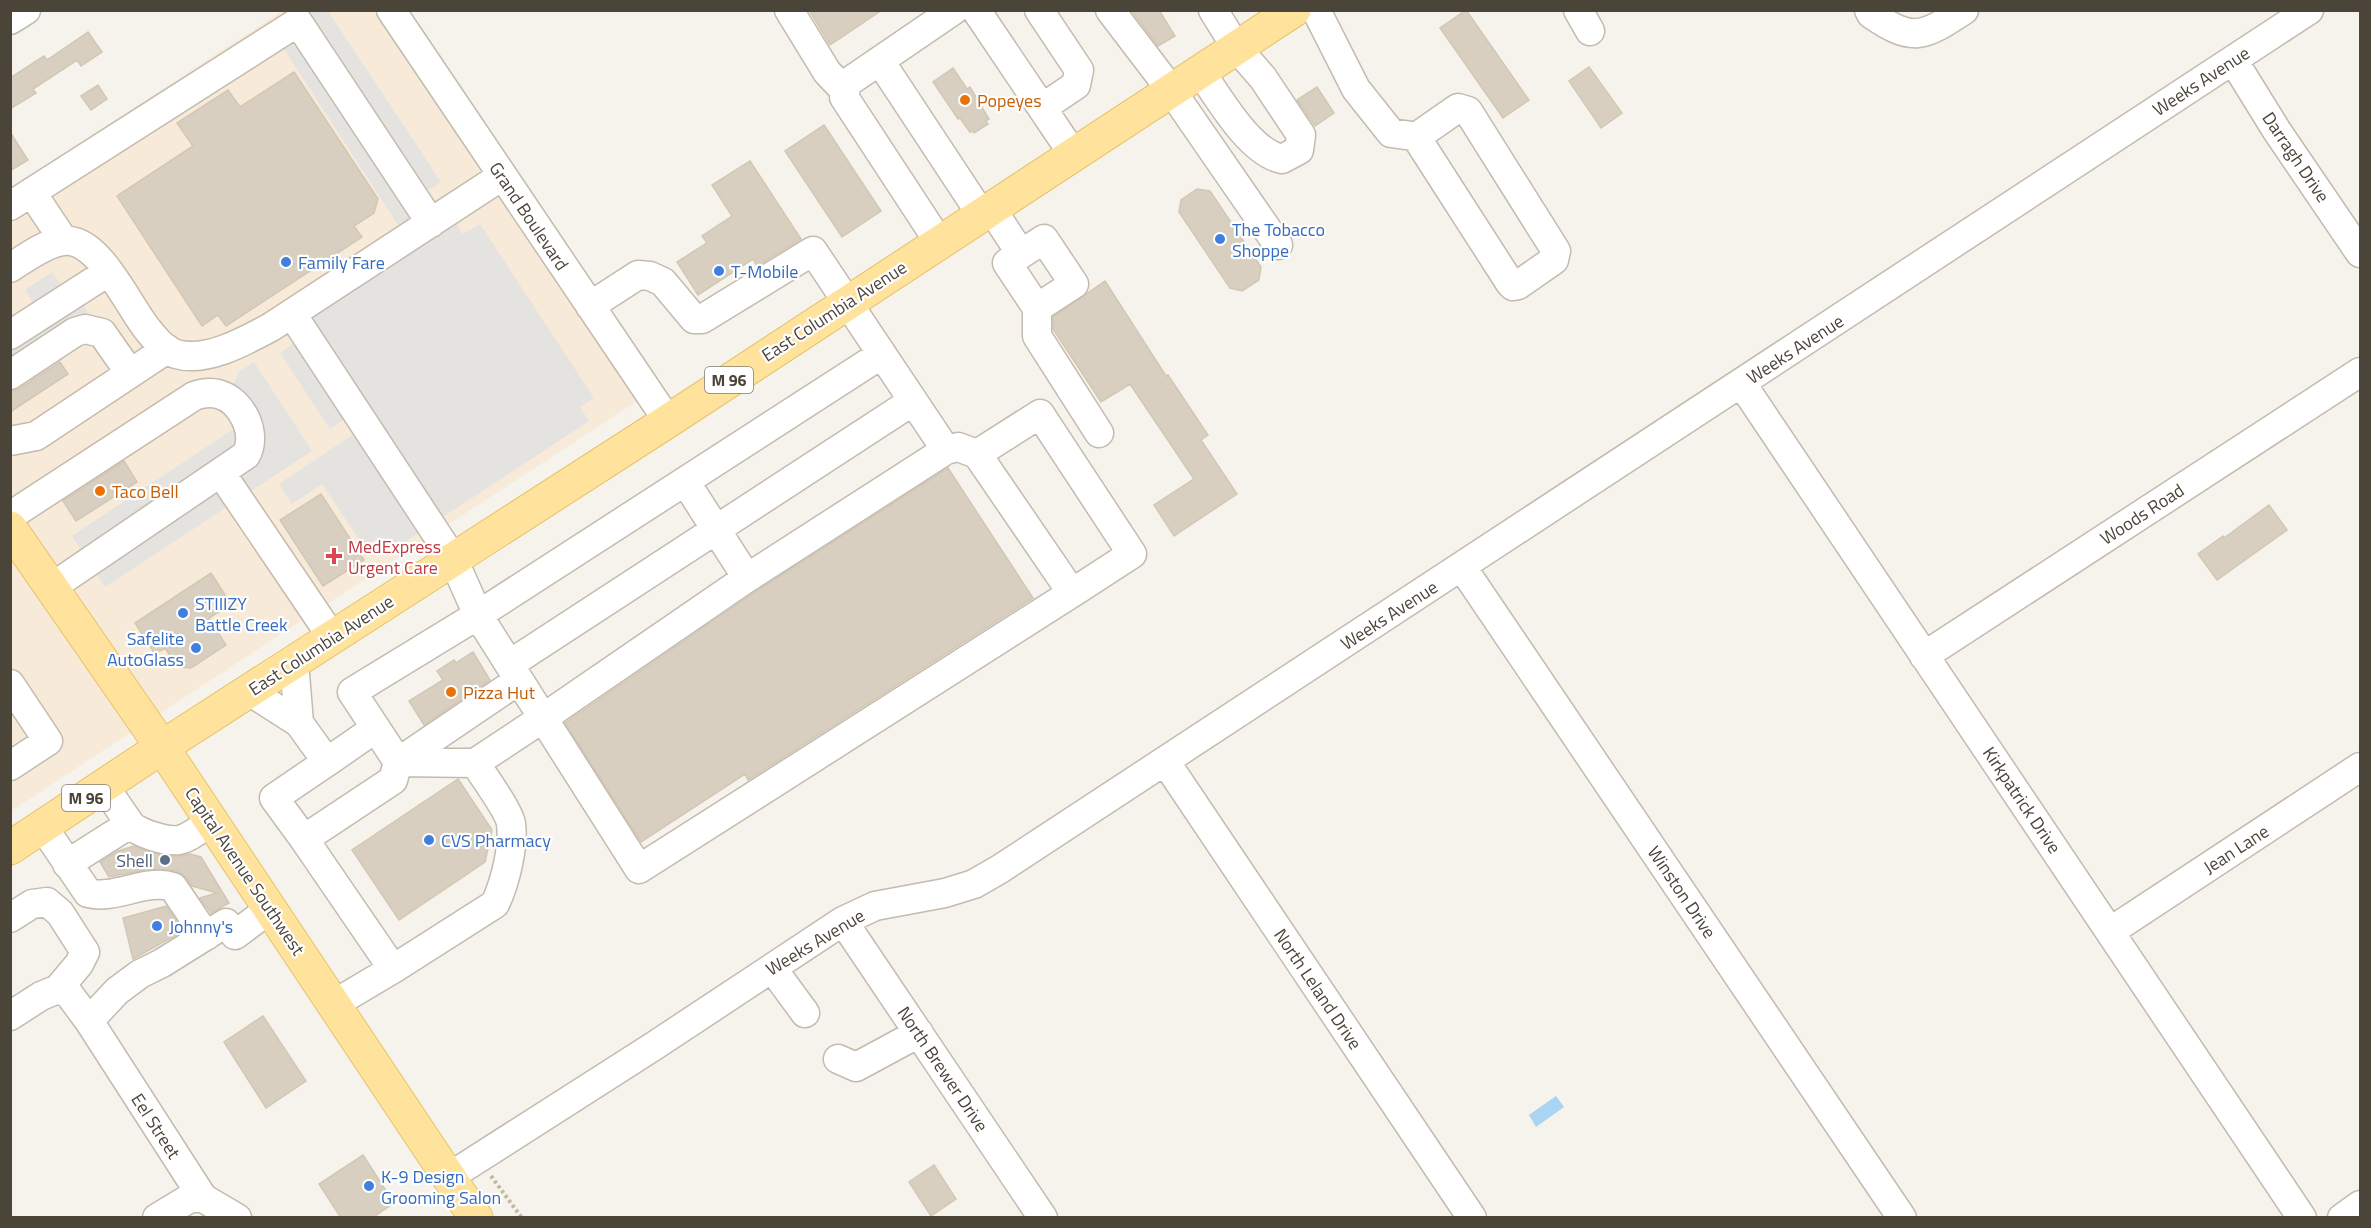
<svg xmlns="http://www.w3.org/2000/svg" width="2371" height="1228" font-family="'Titillium Web',sans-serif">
<rect width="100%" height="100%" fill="#f6f3ec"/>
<path fill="#f7ead8" d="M282,11H376L640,399L11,811V188Z"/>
<path fill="#e5e3e0" d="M292,11H328L441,182L426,192L431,199L442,202L463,234L480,224L594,398L580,407L589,421L388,553L378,538L364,547L322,484L292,504L279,484L354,434L345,419L330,429L280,353L294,343L288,334L302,291L400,228L269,26Z
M52,272L62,286L69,282L89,314L11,366V319L34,304L25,290Z
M254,362L312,451L105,587L72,536L235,428L221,406L239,372Z"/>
<path fill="#a9d4f2" d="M1556,1096L1564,1107L1536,1127L1529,1115Z"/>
<path fill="#d8cfc1" stroke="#d3c7b4" stroke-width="1.5" d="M809,10H882L830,45Z
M1131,10H1159L1175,36L1158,46Z
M1466,10L1529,100L1503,118L1440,28Z
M88,32L102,52L81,66L77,60L33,89L36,93L10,109V78L44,56L47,60Z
M1589,67L1622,113L1601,128L1569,81Z
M953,68L967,89L970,87L989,119L986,121L988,124L974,133L973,131L970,132L960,118L958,119L933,82Z
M294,72L378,199L374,213L354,226L362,237L226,326L218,315L202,326L117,196L193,146L177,123L228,90L240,107Z
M98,85L107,99L91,110L81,96Z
M1317,87L1334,113L1315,126L1297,100Z
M824,125L881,211L842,237L785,151Z
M10,132L28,160L10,171Z
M750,161L801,239L757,266L753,259L698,295L677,262L707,243L702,236L732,216L712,185Z
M1197,189L1210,191L1261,267L1259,280L1242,291L1230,288L1179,212L1181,200Z
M1105,281L1166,376L1168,375L1208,435L1201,440L1237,494L1174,536L1154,505L1194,479L1130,384L1101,402L1053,329V317Z
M60,362L68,374L10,412V391L19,389Z
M124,461L137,482L76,521L63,501Z
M948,468L1033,598L748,780L745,774L641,842L565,723L755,592Z
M321,494L364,560L323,586L280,520Z
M2269,505L2287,530L2217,580L2198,554L2223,536L2224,538Z
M211,573L231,604L209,618L226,645L191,668L178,667L165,648L155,654L135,623Z
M473,652L490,680L424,725L409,701L443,680L437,671L454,660L456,663Z
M458,779L492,830L485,862L399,920L352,850Z
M134,846L164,856H180L190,854L201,857L229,903L211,913L200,898L217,893L192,886L186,877L176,871L150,869L109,877L100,862L118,851Z
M166,906L183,931L133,959L123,918Z
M263,1016L306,1081L266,1108L224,1042Z
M363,1155L394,1203L372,1218H341L319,1184Z
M934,1165L956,1199L931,1216L909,1182Z"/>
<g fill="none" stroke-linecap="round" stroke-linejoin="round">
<g stroke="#c2bbae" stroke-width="31">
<path id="minor" d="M391,10L668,421
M789,10L827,72L844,90
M976,10L1073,154
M1039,10L1079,70L1076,85L1042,108
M1110,10L1171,90L1278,245
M1316,10L1356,89L1391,133L1419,137
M1578,10L1590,31
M1869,10L1871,14C1913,43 1923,37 1964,10
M10,20L26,10
M2233,60L2277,131L2360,253
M880,61L981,214
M1200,71C1219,98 1249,152 1282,159L1299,150L1301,135L1263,78L1236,47L1213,10
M1458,108L1468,111L1556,251L1554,260L1518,285L1513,286L1510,283L1420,143L1419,137L1422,133Z
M32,193L64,241
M10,206L298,22L431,223
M991,208L1021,254L1007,263L1037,308V336L1099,433
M939,242L844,97L847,83L954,10
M1021,254L1044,239L1074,284L1037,308
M10,268C24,259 47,242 64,241C99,237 128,306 148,330C156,340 164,350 176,354C206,363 245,341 271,327L502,176
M292,314L453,559L478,615L543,718L747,578L946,450L813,251L702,319H694L663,282L650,276L638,275L590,306
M10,335L108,272
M10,375L75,332L85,329L102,333L130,373
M1742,384L2302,1218
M10,441L36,436L167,349
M977,454L1040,414L1132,554L1072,593
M221,473L332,637
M685,481L747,578
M10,516L194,396C202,393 210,392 218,394C242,400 258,434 246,455L52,587
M1462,567L1902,1218
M1924,656L2360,372
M294,662L299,723
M510,664L913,401
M10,684L48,741L10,766
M249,691L299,723L327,762L274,798L304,839L393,780L398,762L519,680
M1165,761L1472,1218
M327,762L376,728
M398,762L352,692L478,615L882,354
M475,763L543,718L639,869L1072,593L977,454L958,447L946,450
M104,786L130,824
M43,827L88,893C116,900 146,878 173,887L206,936
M304,839L393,969
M67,864L130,824C137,833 167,842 179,840C190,838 202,827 212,821
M10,918L32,904L47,902L60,913L85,952L79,964L58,989
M843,921L1043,1218
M2111,931L2360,767
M772,968L805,1013
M334,1004L393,969L495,904C505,883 514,847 511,824C510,813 483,775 475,763L398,762
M10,1016L41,996L58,989L69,994L89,1021L203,1198L237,1218
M89,1021L117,991L140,974L162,963L226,923L235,935L271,908
M838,1059L856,1067L919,1033
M449,1177L654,1046L843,921L875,906L945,893L974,884L1000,869L2309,10
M157,1218L190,1198H203
M2342,1218L2360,1205"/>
</g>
<g stroke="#e6c16a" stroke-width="35">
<path id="major" d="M10,528L162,747L476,1218
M10,848L162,747L668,421L1294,10"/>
</g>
<path stroke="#c4b79f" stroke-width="4" stroke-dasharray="3 3" stroke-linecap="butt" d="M491,1176L522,1218"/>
<use href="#minor" stroke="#fff" stroke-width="28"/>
<use href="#major" stroke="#ffe39c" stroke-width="33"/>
</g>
<g fill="#e8710a" stroke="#fff" stroke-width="2">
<circle cx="965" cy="100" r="6"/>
<circle cx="100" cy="491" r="6"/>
<circle cx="451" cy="692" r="6"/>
</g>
<g fill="#3f7fe0" stroke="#fff" stroke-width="2">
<circle cx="1220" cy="239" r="6"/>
<circle cx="286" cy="262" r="6"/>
<circle cx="719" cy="271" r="6"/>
<circle cx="183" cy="613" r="6"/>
<circle cx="196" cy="648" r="6"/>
<circle cx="429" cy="840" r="6"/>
<circle cx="157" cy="926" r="6"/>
<circle cx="369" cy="1186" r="6"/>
</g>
<path fill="#e0444e" stroke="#fff" stroke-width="2" d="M331 547h6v6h6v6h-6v6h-6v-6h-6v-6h6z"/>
<circle fill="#5c6f8a" stroke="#fff" stroke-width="2" cx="165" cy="860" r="6"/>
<g text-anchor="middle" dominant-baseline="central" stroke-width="4.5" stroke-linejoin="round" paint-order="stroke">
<g fill="#fff" stroke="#817c74" stroke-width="1.5">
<rect x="705" y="367" width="48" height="26" rx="4.5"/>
<rect x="62" y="785" width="48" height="26" rx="4.5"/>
</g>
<g font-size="16" font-weight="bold" fill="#4b4439">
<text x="729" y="380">M 96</text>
<text x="86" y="798">M 96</text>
</g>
<g font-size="18" fill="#4b4439" stroke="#fff">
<text transform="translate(2201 81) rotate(-33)">Weeks Avenue</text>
<text transform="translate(2296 157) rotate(56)">Darragh Drive</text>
<text transform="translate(529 216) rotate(56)">Grand Boulevard</text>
<text transform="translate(834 311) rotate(-33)">East Columbia Avenue</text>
<text transform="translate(1795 349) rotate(-33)">Weeks Avenue</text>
<text transform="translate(2142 514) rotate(-33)">Woods Road</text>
<text transform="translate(1389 615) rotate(-33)">Weeks Avenue</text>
<text transform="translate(321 645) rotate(-33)">East Columbia Avenue</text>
<text transform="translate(2022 800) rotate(56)">Kirkpatrick Drive</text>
<text transform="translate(2236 849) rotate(-33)">Jean Lane</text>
<text transform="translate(245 871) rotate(56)">Capital Avenue Southwest</text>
<text transform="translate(1682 892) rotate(56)">Winston Drive</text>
<text transform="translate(815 942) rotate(-31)">Weeks Avenue</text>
<text transform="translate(1318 989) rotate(56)">North Leland Drive</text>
<text transform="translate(943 1069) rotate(56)">North Brewer Drive</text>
<text transform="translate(156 1126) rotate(57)">Eel Street</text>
</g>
<g font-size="18" fill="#c56008" stroke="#fff" text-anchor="start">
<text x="977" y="100">Popeyes</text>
<text x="112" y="491">Taco Bell</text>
<text x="463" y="692">Pizza Hut</text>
</g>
<g font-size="18" fill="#366cbe" stroke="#fff" text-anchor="start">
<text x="1232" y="229">The Tobacco<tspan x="1232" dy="21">Shoppe</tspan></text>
<text x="298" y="262">Family Fare</text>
<text x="731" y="271">T-Mobile</text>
<text x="195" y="603">STIIIZY<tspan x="195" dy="21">Battle Creek</tspan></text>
<text x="184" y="638" text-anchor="end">Safelite<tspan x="184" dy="21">AutoGlass</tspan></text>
<text x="441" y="840">CVS Pharmacy</text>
<text x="169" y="926">Johnny's</text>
<text x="381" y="1176">K-9 Design<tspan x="381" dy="21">Grooming Salon</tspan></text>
</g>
<g font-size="18" fill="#be3a42" stroke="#fff" text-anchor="start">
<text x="348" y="546">MedExpress<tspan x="348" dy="21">Urgent Care</tspan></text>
</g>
<g font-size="18" fill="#4e5e75" stroke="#fff" text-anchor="end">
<text x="153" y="860">Shell</text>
</g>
</g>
<rect width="2371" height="1228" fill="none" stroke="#4b4439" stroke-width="24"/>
</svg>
